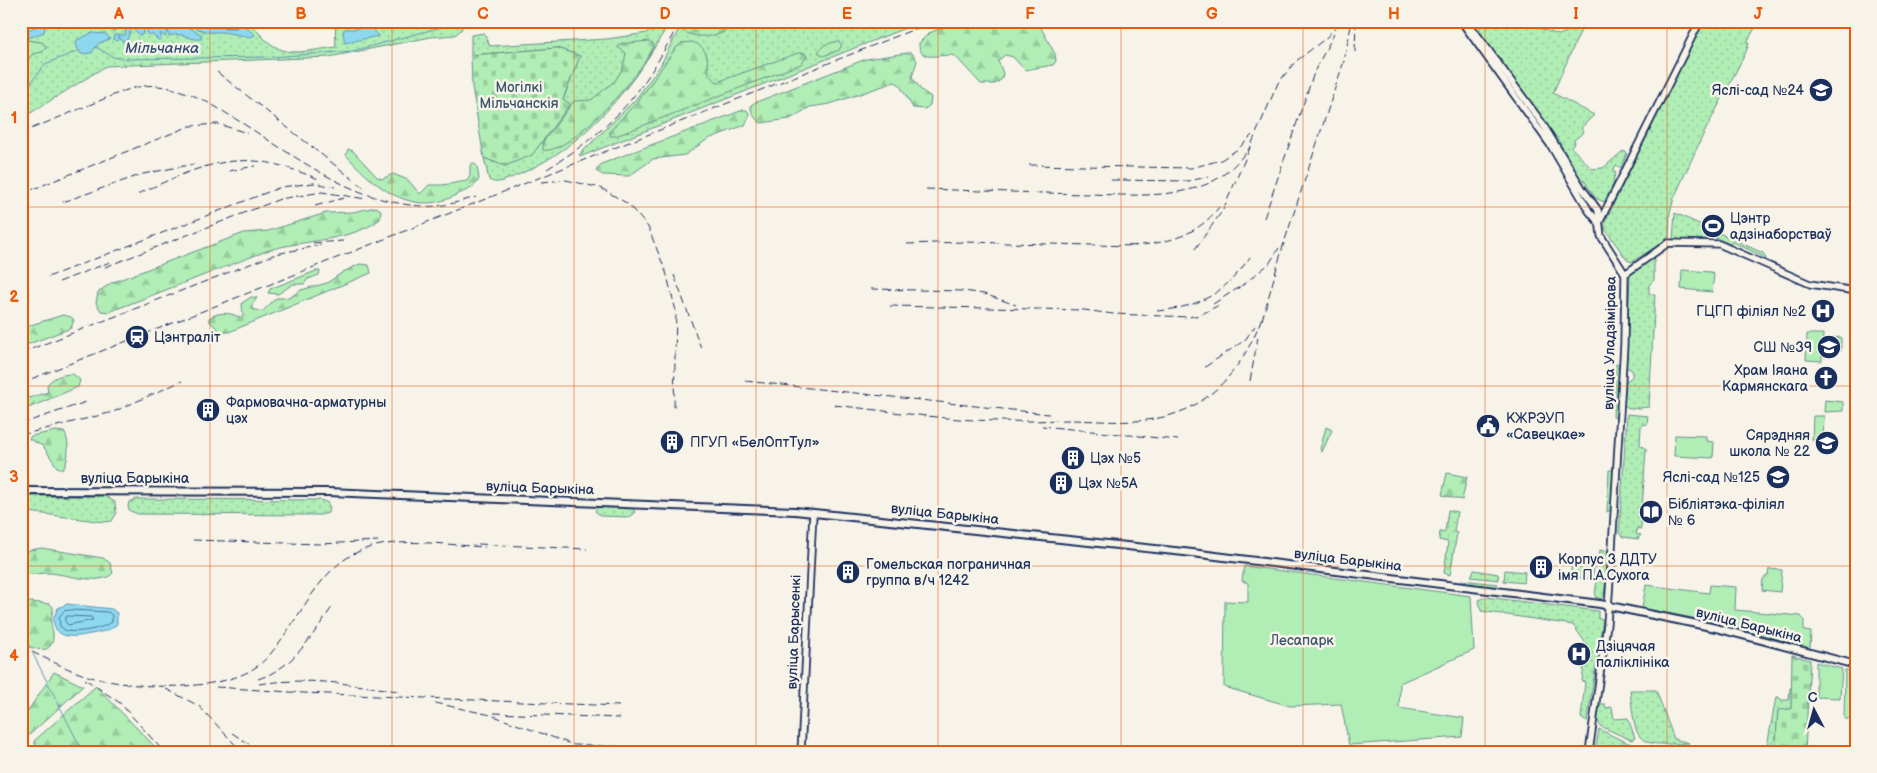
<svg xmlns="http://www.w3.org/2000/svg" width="1877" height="773" font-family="'Balsamiq Sans',sans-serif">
<defs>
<pattern id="grass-dots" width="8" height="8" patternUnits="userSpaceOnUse" patternTransform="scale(1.25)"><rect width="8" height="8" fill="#b0eeb5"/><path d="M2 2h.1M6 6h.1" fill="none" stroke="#97cc9e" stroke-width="1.8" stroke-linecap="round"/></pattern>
<pattern id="forest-firs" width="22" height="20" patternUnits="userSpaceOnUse" patternTransform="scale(1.25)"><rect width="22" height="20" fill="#b0eeb5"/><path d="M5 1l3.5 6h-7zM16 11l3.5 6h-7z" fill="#97cc9e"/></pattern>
<pattern id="cemetery-stones" width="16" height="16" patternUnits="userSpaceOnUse" patternTransform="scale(1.25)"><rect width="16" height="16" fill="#b0eeb5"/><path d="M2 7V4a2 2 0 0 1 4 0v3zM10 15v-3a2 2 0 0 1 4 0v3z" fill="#97cc9e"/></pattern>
</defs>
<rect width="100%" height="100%" fill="#f7f3e8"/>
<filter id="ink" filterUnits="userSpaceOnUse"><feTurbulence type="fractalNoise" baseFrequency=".02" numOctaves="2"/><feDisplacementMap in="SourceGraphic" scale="10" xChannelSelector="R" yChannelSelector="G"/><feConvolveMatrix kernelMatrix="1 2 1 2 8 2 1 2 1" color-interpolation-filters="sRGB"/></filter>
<g filter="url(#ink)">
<path fill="url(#grass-dots)" stroke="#668e8a" d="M39,21H249C280,61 291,53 336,47L335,21H407L408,27L442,21H461L462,29L455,35L431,37L329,57L106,66L21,119V28Z
M653,21H670C635,85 586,146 518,175C509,178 498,186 489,180L484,158L505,166L570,104L563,100L580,56L557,48L471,55V35L484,33L490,46L607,39L647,33Z
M683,21H923L582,156L579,155L635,100L660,66Z
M1474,21H1519L1559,35L1571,30L1575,21H1585L1553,93L1594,115L1581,128L1584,132L1574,140L1575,143L1571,147L1592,169L1603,168L1623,151L1627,153L1621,168L1616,165L1613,171L1616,173L1613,180L1615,181L1604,202L1595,198L1584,180L1582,181L1558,140L1479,33L1480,27Z
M1704,21H1759L1747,42L1749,44L1745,54L1702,137L1674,198L1670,212L1669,238L1632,262L1627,260L1605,229V221Z
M1675,213L1763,253L1766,258L1765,261L1762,260V256L1733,242L1730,244L1709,235L1701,242L1673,240Z
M1654,254V280L1649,285V294H1655L1649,407L1630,409L1624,405L1626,381L1632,377V370L1626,367L1630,276L1632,271Z
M1616,364H1620L1618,417H1613Z
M1627,414L1648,416L1647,424L1641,425L1640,445L1646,449L1641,525V529L1637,528L1636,534L1641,535L1638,539L1623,537L1619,533Z
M1326,427L1332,430L1322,452L1320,449Z
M1609,470H1614L1612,509L1607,512Z
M21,496H105L115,502L116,514L112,521L104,522L21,511Z
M137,499L320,500L327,502L330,508L328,513L320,515L138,514L130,511L128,507L129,502Z
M598,506L632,507L635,512L629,517L601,516L595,511Z
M1448,510L1457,512L1454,532L1457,533L1450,575L1444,573L1448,542L1439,540L1440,532H1445Z
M1600,550L1607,551L1609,554L1604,596L1601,599L1595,597Z
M1572,562L1594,564L1593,579L1570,577Z
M1474,570L1498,574L1499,580L1471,577Z
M1505,570L1525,572L1524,583L1504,581Z
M1461,580L1498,584L1496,587L1463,583H1461Z
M1485,597L1598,611V619H1603L1587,722L1581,718L1585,682L1582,681L1587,645L1573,625L1481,611L1479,600Z
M1790,688H1792L1791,710L1778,711L1775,752H1766L1776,697H1779L1781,700H1789Z
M1630,690H1656L1674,739L1689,743C1634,747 1636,743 1630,690Z
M1600,704H1605L1606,708L1612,707L1614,719L1628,718L1635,738L1631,740L1600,726L1597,718Z
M1599,729C1618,738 1640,752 1662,748L1666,752L1630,750L1595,752Z"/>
<path fill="url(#forest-firs)" stroke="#668e8a" d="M686,21H728L725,31C717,38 691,38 684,31Z
M959,21H1045L1042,23L1041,28L1055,54L1056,61L1053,65L1025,70L1013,57L1005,55L998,61L1003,73L1002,79L995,84H981L955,56C944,52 918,65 919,43L929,33Z
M22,32L25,34L26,40L41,42L47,47L42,52L33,54L21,67Z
M649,41L654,45C646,69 570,156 543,150V142L574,101L591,100L615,81L623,68L626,53L619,48V44Z
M838,41L842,45L839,50L823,56L818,52L824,45Z
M692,42C708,46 708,61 709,75L717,82L798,53H805L807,57L801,64L616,136H610V131L639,100L675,49L682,43Z
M907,53H912L917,61L912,77L921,90L931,97L930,105L925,109L913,108L899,84L895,82L830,104L810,107L790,119L761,123C755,120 750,111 751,105L754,103L866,59Z
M743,110H747L750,115L745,125L708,139L685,155L653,159L629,176L603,175L596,171L601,164Z
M348,149L353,151L377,177L382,179L393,174L408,180L420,194L429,185H442L467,181L470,176V165L473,163L477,166L479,179C474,189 467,190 458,194C413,219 375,187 346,155Z
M376,207L381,210L380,219C354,241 302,240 269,250L109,312L101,311L96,303L98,292L111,283L244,233L268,231L326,213L353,212Z
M360,264L369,265L371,273L229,332H221L209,321V318C217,312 230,312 239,317H243L242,303L251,297L257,298L252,305V309L262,312L276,298H289L301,290L327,283L343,272Z
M316,271H320L319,275L308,279L304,284H293L278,294L268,293L270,289Z
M63,315L71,317L74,320L71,328L21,347V328Z
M73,374L80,380L78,387L21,411V390L29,398L48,392L47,385C53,377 62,374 73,374Z
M56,431L64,432C70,439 69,462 63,469L57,467L43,446L29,439L31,436Z
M1447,473L1467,477L1462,500L1442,495Z
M41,548L103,558L110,563L113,573C101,587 64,573 48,573C38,573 31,576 21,573V552Z
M30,602L50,604L53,607C54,612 50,617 51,622C51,627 54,632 53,638C51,657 32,648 21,643V603Z
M54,672L83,686L26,738H21V721Z
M96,686L160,752H39L34,741Z"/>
<path fill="url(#cemetery-stones)" stroke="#668e8a" d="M557,48L580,56L563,99L570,104L532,155L505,166L484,158L472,87L471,55Z
M1792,655L1810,660L1805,752H1775L1778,710L1791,709Z"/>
<path fill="#b0eeb5" stroke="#668e8a" d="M1682,270L1711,272L1714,275L1712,292L1681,289Z
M1807,334H1823L1822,361L1806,360Z
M1841,337V351H1832V338Z
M1825,400L1843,402V411L1824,412Z
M1813,416H1824L1823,440H1812Z
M1675,435L1706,436V441L1714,442L1713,458L1674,456Z
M1244,566L1471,596L1474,650L1400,683L1399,708L1464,718L1462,737L1349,745L1341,704L1290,706L1224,687L1225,601L1248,602V583L1242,581Z
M1769,569L1782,570L1780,592L1762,590L1763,579L1768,575Z
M1646,585L1709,593L1710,585L1736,587L1735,610L1801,616L1804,621V631L1811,632L1810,648L1731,626L1642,608Z
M1816,662L1842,669L1840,698L1816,697Z
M1845,670L1856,671V719H1844Z"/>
<path fill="#8ed8ef" stroke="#6094b5" d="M83,21H164L169,27L176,28L173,23L186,25L180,21H239L255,35L250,37L223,32H207L190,26L188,27L202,35L201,39C189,41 185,31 169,36L168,30L165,37L160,33L161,39L158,40L153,35L147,34L148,28L145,25L140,28L145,29L142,35H139L135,30L131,29L127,40L122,41L119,36L117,41L113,39L114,35H125L126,29L120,28L117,22L115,23L116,30L114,31C105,26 91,28 83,21Z
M39,25L45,27L44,32L28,38V30Z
M362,26L372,27L378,36L345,43L343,33L344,29H357Z
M92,33L106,34L110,39L99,43L91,53L81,54L76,45L77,40Z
M67,604L112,609L117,613V624C111,631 100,632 91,634C75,637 55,641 53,619L58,608Z"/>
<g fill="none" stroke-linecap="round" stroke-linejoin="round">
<path stroke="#497398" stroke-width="1" d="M194,21L207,27L235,28L237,27V21
M72,610L108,612L112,615V622C102,629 79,633 66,631L60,626L59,617L64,611Z
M67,616L91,617L93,620L68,625L65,621Z"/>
<path stroke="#6094b5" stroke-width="1" d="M96,47L113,57L128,59L265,57
M272,57L353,51L464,21
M27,88L45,64L78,51
M21,629L30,648
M33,654L83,752"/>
<g stroke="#1b2f5e" stroke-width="9">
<path id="secondary" d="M1461,21L1551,146L1589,211L1599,223
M1467,21L1542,123L1582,188L1598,210L1601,236L1625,274L1624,344L1612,549L1607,624L1589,752
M1600,221L1700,21
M1625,274L1668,243L1719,244L1810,284L1856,291
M801,752L813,513"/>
</g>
<g stroke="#1b2f5e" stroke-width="10">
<path id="primary" d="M21,491L328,492L795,511L1184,552L1600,604L1716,628L1856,665"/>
</g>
<use href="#secondary" stroke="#f7f3e8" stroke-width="5.5"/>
<use href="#primary" stroke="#f7f3e8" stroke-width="6"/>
<path stroke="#1b2f5e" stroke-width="1" stroke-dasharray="8 4" stroke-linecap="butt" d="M1355,52L1356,21
M217,72L364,188
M21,133L121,92C133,88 145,84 158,86C187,89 210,103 234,118C291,153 351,202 421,206C440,208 458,202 476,197
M1029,165L1191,168L1221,160L1238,149L1252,135
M547,169C616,126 643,93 680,21
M229,171L255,166
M1111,180L1188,181L1208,177
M541,182L566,180L601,188L628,204L648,227L666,272L676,311L674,410
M926,189C980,191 1034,193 1089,194C1124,195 1164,198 1199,187C1222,180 1237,164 1251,146
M21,194L190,126L218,124L247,133
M138,194C182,174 224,152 274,164C290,168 306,174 321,180
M63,202L143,174L194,164
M315,206L344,198
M1264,218L1315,70L1334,34
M313,243L343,241
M907,244L963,242L1136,246
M1129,246C1164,244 1197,237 1219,207
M1195,249L1223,210L1278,83L1295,62L1326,38L1341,21
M105,267L280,199L322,192L366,199
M674,275L701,348
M48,277L281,187L314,183L335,187
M59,282L110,262
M1241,286L1269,264L1279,248
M871,289L964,291L984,294L1016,305
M1213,304L1246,283
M890,306L1084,310L1113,314L1189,317L1200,315L1221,304
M1157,311C1201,307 1225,293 1250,257
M1262,320L1283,246L1344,61L1352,21
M21,353L276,254L321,245
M1205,367L1245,340L1255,326
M745,381L1049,414
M1250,381L1258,337
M21,383L935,21
M834,405C889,411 944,420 1000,421C1024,422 1048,420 1072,420C1111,421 1150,426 1187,409C1225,391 1250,353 1263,314
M21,424L89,401
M1042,426L1178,440
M21,435L113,412L182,381
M193,540L320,544L378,541
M478,544L587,549
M21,647C44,657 67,670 91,677C133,689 220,693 256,667C271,657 280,641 290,627C310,598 329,561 365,549C399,537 449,545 485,547
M85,679L120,703L164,752
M258,679C294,668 312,635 333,606
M259,684C305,677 352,684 398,691
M216,687L304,693L619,706
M166,689L199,706L242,752
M435,703L491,715L574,745L668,748
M494,713L619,718
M232,733L261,752"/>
</g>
</g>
<path fill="none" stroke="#e8590c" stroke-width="1" stroke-opacity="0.55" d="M210,21V752M392,21V752M574,21V752M756,21V752M938,21V752M1121,21V752M1303,21V752M1485,21V752M1667,21V752M21,207H1856M21,386H1856M21,566H1856"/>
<defs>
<g id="school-disc" transform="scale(1.25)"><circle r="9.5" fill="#1b2f5e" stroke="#f7f3e8"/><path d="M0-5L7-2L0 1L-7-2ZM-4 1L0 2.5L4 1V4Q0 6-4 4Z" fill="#fff"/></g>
<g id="stadium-disc" transform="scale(1.25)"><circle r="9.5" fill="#1b2f5e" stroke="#f7f3e8"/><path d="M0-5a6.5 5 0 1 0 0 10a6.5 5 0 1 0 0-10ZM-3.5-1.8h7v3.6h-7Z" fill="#fff"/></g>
<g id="hospital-disc" transform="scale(1.25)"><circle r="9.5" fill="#1b2f5e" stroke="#f7f3e8"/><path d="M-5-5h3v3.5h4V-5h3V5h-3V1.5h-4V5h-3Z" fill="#fff"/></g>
<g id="station-disc" transform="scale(1.25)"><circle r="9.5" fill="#1b2f5e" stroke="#f7f3e8"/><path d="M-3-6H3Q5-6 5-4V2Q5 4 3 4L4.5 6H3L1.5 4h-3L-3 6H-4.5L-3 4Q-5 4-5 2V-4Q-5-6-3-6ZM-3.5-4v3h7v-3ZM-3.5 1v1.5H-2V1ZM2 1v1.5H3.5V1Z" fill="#fff"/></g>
<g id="church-disc" transform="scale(1.25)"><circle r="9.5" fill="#1b2f5e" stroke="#f7f3e8"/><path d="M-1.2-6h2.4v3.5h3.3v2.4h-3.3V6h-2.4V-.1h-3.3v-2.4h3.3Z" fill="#fff"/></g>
<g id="building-disc" transform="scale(1.25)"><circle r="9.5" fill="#1b2f5e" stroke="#f7f3e8"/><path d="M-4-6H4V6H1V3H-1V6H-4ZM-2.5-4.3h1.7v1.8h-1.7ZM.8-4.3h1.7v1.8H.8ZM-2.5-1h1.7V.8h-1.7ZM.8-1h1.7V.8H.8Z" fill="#fff"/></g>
<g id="civic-disc" transform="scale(1.25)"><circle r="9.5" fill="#1b2f5e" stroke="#f7f3e8"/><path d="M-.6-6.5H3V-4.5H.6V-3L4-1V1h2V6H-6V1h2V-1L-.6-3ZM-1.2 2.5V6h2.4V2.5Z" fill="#fff"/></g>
<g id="library-disc" transform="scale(1.25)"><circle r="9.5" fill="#1b2f5e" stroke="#f7f3e8"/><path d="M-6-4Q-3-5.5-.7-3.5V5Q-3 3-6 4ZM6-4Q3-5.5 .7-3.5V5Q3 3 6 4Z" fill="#fff"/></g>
</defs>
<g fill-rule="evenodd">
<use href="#school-disc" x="1821" y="90"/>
<use href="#stadium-disc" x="1713" y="226"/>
<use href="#hospital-disc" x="1823" y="311"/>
<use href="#station-disc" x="137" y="337"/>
<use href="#school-disc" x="1829" y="347"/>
<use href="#church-disc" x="1826" y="378"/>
<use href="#building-disc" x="208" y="410"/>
<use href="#civic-disc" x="1488" y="426"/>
<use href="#building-disc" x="672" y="442"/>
<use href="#school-disc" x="1827" y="443"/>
<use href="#building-disc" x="1073" y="458"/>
<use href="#school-disc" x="1778" y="477"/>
<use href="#building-disc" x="1061" y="483"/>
<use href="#library-disc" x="1651" y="512"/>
<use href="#building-disc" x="1541" y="567"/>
<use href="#building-disc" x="848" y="572"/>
<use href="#hospital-disc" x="1579" y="654"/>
</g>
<g text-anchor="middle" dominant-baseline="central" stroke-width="5" stroke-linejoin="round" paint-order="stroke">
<g font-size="14" fill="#39556f" stroke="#f7f3e8">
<text x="519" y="87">Могілкі<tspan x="519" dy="16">Мільчанскія</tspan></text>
<text x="1302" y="640">Лесапарк</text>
</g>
<g font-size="14" fill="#1b2f5e" stroke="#f7f3e8" text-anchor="start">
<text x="1804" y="90" text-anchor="end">Яслі-сад №24</text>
<text x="1730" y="218">Цэнтр<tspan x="1730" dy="16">адзінаборстваў</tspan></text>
<text x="1806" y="311" text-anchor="end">ГЦГП філіял №2</text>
<text x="154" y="337">Цэнтраліт</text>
<text x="1812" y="347" text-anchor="end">СШ №39</text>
<text x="1808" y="370" text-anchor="end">Храм Іяана<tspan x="1808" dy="16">Кармянскага</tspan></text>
<text x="226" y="402">Фармовачна-арматурны<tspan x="226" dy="16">цэх</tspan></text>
<text x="1506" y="418">КЖРЭУП<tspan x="1506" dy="16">«Савецкае»</tspan></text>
<text x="1810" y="435" text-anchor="end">Сярэдняя<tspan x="1810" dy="16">школа № 22</tspan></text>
<text x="690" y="442">ПГУП «БелОптТул»</text>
<text x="1090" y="458">Цэх №5</text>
<text x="1760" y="477" text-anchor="end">Яслі-сад №125</text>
<text x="1078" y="483">Цэх №5А</text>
<text x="1668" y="504">Бібліятэка-філіял<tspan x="1668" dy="16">№ 6</tspan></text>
<text x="1558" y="559">Корпус 3 ДДТУ<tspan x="1558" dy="16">імя П.А.Сухога</tspan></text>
<text x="866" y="564">Гомельская пограничная<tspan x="866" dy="16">группа в/ч 1242</tspan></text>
<text x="1596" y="646">Дзіцячая<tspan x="1596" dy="16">паліклініка</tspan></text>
</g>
<g font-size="14" fill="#1b2f5e" stroke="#f7f3e8">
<text transform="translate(1610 343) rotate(-89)">вуліца Уладзімірава</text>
<text x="135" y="478">вуліца Барыкіна</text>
<text transform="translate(540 488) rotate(2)">вуліца Барыкіна</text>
<text transform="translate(945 514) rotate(6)">вуліца Барыкіна</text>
<text transform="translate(1348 560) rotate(7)">вуліца Барыкіна</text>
<text transform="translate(1749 625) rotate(14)">вуліца Барыкіна</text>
<text transform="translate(794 632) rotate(-88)">вуліца Барысенкі</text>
</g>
<g font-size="15" font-style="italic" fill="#32517b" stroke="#f7f3e8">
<text x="162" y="48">Мільчанка</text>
</g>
</g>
<rect width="1877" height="773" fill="none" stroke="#f7f3e8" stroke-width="55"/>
<g transform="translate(1814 710) rotate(354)" stroke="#f7f3e8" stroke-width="4" paint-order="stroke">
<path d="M0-4L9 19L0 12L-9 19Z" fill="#1b2f5e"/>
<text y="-8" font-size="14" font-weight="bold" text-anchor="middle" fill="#1b2f5e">С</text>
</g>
<rect x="28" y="28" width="1822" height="718" fill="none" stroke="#e8590c" stroke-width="2"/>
<g font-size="16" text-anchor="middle" font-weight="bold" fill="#e8590c">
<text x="119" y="19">A</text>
<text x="301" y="19">B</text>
<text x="483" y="19">C</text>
<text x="665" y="19">D</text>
<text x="847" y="19">E</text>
<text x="1030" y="19">F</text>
<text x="1212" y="19">G</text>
<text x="1394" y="19">H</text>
<text x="1576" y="19">I</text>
<text x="1758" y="19">J</text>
<text x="14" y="123">1</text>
<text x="14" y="302">2</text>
<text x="14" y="482">3</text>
<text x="14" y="661">4</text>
</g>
</svg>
